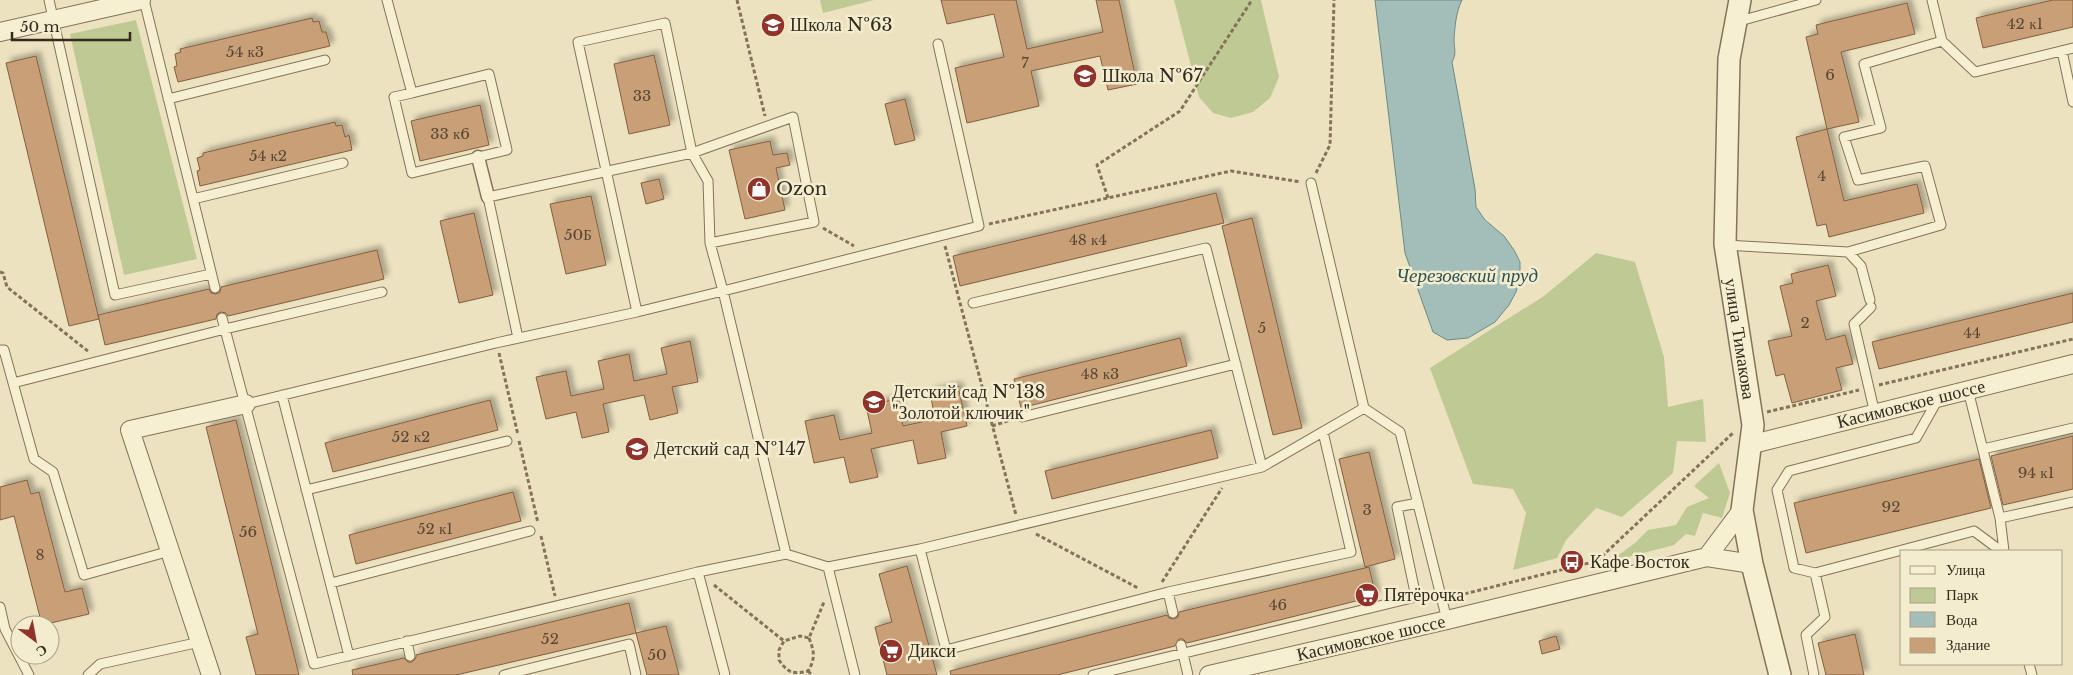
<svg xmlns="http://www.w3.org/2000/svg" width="2073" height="675" font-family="'Libre Baskerville',serif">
<defs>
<filter id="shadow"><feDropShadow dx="4.5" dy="-4.5" stdDeviation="2.5" flood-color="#0004"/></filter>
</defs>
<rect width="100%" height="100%" fill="#ece2c0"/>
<path fill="#bfc994" d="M820,0H874L823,13Z
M1174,0H1261L1279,77L1270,98L1253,112L1231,118L1213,113L1199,97Z
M136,20L197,259L124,275L70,34Z
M1596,253L1635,262L1664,357L1668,407L1703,399L1706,442L1677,441L1673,473L1622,517L1596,508L1566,540L1557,558L1513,570L1526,513L1513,489L1473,484L1430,368L1544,296Z
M1719,463L1730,493L1722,518L1703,513L1695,536L1686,534L1674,545L1609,562L1635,543L1648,530L1676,525L1687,507L1709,498L1694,486Z"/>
<path fill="#a3beb8" stroke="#6a8b86" d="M1375,0H1462C1456,12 1455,26 1454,39C1454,49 1457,53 1452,62L1475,189L1476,207L1485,220L1504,236L1514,250L1520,262V278L1516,292L1509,305L1495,322L1468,338L1447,340L1433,332L1405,253Z"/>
<path fill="#c99f77" stroke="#835f3f" filter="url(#shadow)" d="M941,0H1016L1027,49L1103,32L1096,0H1119L1137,84L1108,90L1100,56L1031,71L1039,106L967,123L955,68L1004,57L994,14L947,24Z
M2053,0H2073V27L1983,48L1976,18Z
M1907,3L1915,34L1841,52L1859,122L1827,129L1806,37L1818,34L1816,25Z
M312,18L313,22L319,21L322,32H326L330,46L178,82L174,67L177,66L175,54L181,52L180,49Z
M654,55L670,125L629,134L614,64Z
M36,56L99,319L69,326L6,63Z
M905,99L915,140L895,145L885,104Z
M480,105L489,145L420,161L411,121Z
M335,122L336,126L342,125L345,137L349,135L352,150L200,186L197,171L200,170L197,158L203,156V153Z
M1827,129L1844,201L1917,184L1924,213L1829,237L1826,224L1817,226L1796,137Z
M770,141L773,155L787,153L790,165L776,168L785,210L745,219L729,150Z
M659,179L664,199L646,204L641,183Z
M1216,193L1224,223L960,286L953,256Z
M591,196L606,265L566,274L550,204Z
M474,213L493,295L459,303L440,221Z
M1252,218L1302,428L1273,435L1222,226Z
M377,250L384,279L228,316L226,313L221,312L217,314L216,319L105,345L98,315L209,289L211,293L216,294L220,292L221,287Z
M1828,265L1836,296L1816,301L1826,340L1845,335L1853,364L1836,368L1842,390L1792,403L1784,374L1776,376L1768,341L1792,336L1780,286L1793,283L1791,274Z
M2073,293V322L1879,369L1872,342Z
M1180,338L1187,366L1021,408L1014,379Z
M690,341L698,382L672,387L678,413L650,420L644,395L603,404L609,432L582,438L576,412L546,419L536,377L566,371L571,396L604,389L598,361L629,354L634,381L667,374L661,348Z
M958,386L967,426L941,432L946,458L918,464L913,440L871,449L878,477L850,483L844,457L814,463L805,421L834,415L840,440L872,433L866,406L897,399L903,426L935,419L930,392Z
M490,400L498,430L333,472L325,443Z
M236,420L299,675H256L246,637L258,634L206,427Z
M1211,430L1218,458L1052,499L1045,471Z
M2073,436V489L2003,505L1991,456Z
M1369,452L1395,559L1365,567L1339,459Z
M1979,459L1991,508L1806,553L1794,503Z
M27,480L31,494L39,492L65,592L82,588L89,614L42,625L14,516L0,520V487Z
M513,492L521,521L356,564L349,535Z
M907,566L937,675H887L875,627L892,622L879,574Z
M1369,567L1376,596L1187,643L1183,639H1179L1175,646L1057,675H951L950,671L1167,615L1169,618L1174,619L1178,617L1179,612Z
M629,603L636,633L456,675H353L352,670L404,658L408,662H412L416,658V655Z
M666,626L679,675H647L636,633Z
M1855,634L1864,675H1826L1818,643Z
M1556,636L1560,649L1542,654L1539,641Z"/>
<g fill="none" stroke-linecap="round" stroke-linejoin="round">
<g stroke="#847359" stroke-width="11">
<path id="service" d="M49,0L115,295L211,274
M144,0L215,288
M387,0L412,93L489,74L507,150L412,173L394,97L412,93
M1932,0L1942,41L1975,72L2073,48
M1736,22L1816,0
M2062,51L2073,102
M168,99L325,60
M1311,183L1364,408L1400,432L1447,620
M193,199L343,163
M710,243L708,181L692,153L793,117L814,222L710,243L723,291L979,226L938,44
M1725,245L1848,252L1941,225L1925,166L1858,180L1844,137L1881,128L1864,64L1942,41
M1848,252L1861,266L1870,300
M973,303L1206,248L1262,467
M1871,307L1854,324L1875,414
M222,318L314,664L698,572L725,675
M518,338L488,197L692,153L665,23L578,42L637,312L723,291L786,554L828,567L855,675
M0,350H4L34,459L53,472L84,575L170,551
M13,383L225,329L382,292
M1968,390L2000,518L2073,502
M282,395L349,656
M1938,399L1916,438L1789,471L1777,490L1794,568L1815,573L1974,531L2001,551
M246,404L496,343L637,312
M1022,417L1236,364
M1983,449L2073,428
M306,490L507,441
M2000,518L2004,551
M920,549L1262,467L1364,408
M828,567L920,549L946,650L1168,592L1351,552L1323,432
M698,572L786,554
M331,583L530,531
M1168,592L1173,613
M0,607L5,629L29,675
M407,641L410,656
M1181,645L1188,675
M2029,664L2032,675
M88,675L100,664L200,642
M504,675L629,644L636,675
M1093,675L1416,597L1397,507L1418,503
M1814,675L1806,635L1825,617L1815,573"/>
</g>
<g stroke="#847359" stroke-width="15">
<path id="pedestrian" d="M478,157L488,197"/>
</g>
<g stroke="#847359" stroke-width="20">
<path id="minor" d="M0,32L141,0
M1749,445L2073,364
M1707,557L1742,510
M211,675L130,430L246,404
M1209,675L1447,620L1707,557L1752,564"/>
</g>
<g stroke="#847359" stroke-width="24">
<g id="tertiary">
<path id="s1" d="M1740,0L1729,59L1725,244L1753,425L1742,510L1752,564L1780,675"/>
</g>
</g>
<path stroke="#847359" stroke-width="3" stroke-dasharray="4 2.5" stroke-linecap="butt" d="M737,0L765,116
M1316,173L1330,145L1334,0
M1108,198L1097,165L1180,111L1252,0
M989,224L1231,171L1301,182
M823,228L854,246
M945,246L1016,515
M0,272L3,273L7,287L89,352
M499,353L518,435
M1879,385L2073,339
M1767,412L1859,390
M992,426L1011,420
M519,441L538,523
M1036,534L1138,588
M541,536L555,596
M1162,582L1222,488
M714,585L784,641
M1452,597L1597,561L1733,433
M809,638C814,651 816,658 808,671C793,675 787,672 779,660V650L784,641L800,636L809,638L824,602
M808,671L812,675"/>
<use href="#service" stroke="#f7efd2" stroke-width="9"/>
<use href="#pedestrian" stroke="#f7efd2" stroke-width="12"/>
<use href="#minor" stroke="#f7efd2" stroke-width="18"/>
<use href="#tertiary" stroke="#f7efd2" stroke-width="21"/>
</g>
<defs>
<g id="school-disc" transform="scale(1.25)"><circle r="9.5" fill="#91322b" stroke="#f4eccf"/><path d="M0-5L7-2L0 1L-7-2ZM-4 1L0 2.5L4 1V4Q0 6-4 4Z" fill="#fff"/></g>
<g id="shop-disc" transform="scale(1.25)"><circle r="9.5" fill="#91322b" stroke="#f4eccf"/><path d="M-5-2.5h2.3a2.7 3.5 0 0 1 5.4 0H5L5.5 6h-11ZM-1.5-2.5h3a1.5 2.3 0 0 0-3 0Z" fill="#fff"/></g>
<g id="bus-disc" transform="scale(1.25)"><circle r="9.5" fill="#91322b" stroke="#f4eccf"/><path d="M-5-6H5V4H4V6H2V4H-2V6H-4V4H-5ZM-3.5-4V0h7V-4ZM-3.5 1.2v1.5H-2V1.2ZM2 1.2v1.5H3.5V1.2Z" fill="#fff"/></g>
<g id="supermarket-disc" transform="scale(1.25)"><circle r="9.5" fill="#91322b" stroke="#f4eccf"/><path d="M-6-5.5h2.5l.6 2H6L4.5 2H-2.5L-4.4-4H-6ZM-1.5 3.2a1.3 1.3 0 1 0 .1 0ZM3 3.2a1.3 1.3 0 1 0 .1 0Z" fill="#fff"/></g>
</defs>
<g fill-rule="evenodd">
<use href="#school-disc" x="773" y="25"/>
<use href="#school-disc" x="1085" y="76"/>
<use href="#shop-disc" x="759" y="189"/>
<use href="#school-disc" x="874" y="402"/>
<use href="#school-disc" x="637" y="449"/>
<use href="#bus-disc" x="1572" y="562"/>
<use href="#supermarket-disc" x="1367" y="595"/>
<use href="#supermarket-disc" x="891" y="651"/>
</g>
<g text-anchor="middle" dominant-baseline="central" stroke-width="5" stroke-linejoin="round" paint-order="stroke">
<g font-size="15" fill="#594734">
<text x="2025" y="23">42 к1</text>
<text x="245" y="51">54 к3</text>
<text x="1025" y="62">7</text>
<text x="1830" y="74">6</text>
<text x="642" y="95">33</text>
<text x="450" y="133">33 к6</text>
<text x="268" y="155">54 к2</text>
<text x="1822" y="175">4</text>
<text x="578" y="234">50Б</text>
<text x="1088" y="239">48 к4</text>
<text x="1805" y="322">2</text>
<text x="1262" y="327">5</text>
<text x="1972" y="332">44</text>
<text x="1100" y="373">48 к3</text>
<text x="411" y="436">52 к2</text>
<text x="2036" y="472">94 к1</text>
<text x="1891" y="506">92</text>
<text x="1367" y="509">3</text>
<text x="435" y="528">52 к1</text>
<text x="248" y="531">56</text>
<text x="40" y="554">8</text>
<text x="1278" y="604">46</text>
<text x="550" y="638">52</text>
<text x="657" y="654">50</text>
</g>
<g font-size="18" fill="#342a1d" stroke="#f4eccf" text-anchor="start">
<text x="790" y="25">Школа №63</text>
<text x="1102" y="76">Школа №67</text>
<text x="776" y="189">Ozon</text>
<text x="892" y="392">Детский сад №138<tspan x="892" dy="21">"Золотой ключик"</tspan></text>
<text x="654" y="449">Детский сад №147</text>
<text x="1590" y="562">Кафе Восток</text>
<text x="1384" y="595">Пятёрочка</text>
<text x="908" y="651">Дикси</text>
</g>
<g font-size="18" fill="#342a1d" stroke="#f4eccf">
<text stroke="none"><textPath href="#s1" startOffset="341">улица Тимакова</textPath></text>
<text transform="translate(1911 404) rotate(-14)">Касимовское шоссе</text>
<text transform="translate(1371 638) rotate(-13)">Касимовское шоссе</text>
</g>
<g font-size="19" font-style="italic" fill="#2c5354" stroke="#f4eccf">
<text x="1467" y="275">Черезовский пруд</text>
</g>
</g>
<rect x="1900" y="550" width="162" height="115" fill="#f4eccf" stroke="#a79e88"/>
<rect x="1910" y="566" width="25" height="8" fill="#f7efd2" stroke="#a79e88"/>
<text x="1946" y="575" font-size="15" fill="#342a1d">Улица</text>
<rect x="1910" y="588" width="25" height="15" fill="#bfc994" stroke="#a79e88"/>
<text x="1946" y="600" font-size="15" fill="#342a1d">Парк</text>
<rect x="1910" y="612" width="25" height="15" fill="#a3beb8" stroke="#a79e88"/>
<text x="1946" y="625" font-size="15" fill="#342a1d">Вода</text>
<rect x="1910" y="638" width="25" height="15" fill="#c99f77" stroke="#a79e88"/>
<text x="1946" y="650" font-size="15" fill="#342a1d">Здание</text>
<g transform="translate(35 640) rotate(148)"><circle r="24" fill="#f4eccf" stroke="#a79e88"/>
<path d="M0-4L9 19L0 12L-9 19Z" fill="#91322b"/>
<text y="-8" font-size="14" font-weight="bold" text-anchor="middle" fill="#342a1d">С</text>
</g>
<path d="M12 32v8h118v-8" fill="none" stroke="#342a1d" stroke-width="2.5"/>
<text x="20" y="32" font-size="15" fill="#342a1d" stroke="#f4eccf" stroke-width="4" paint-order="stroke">50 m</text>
</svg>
